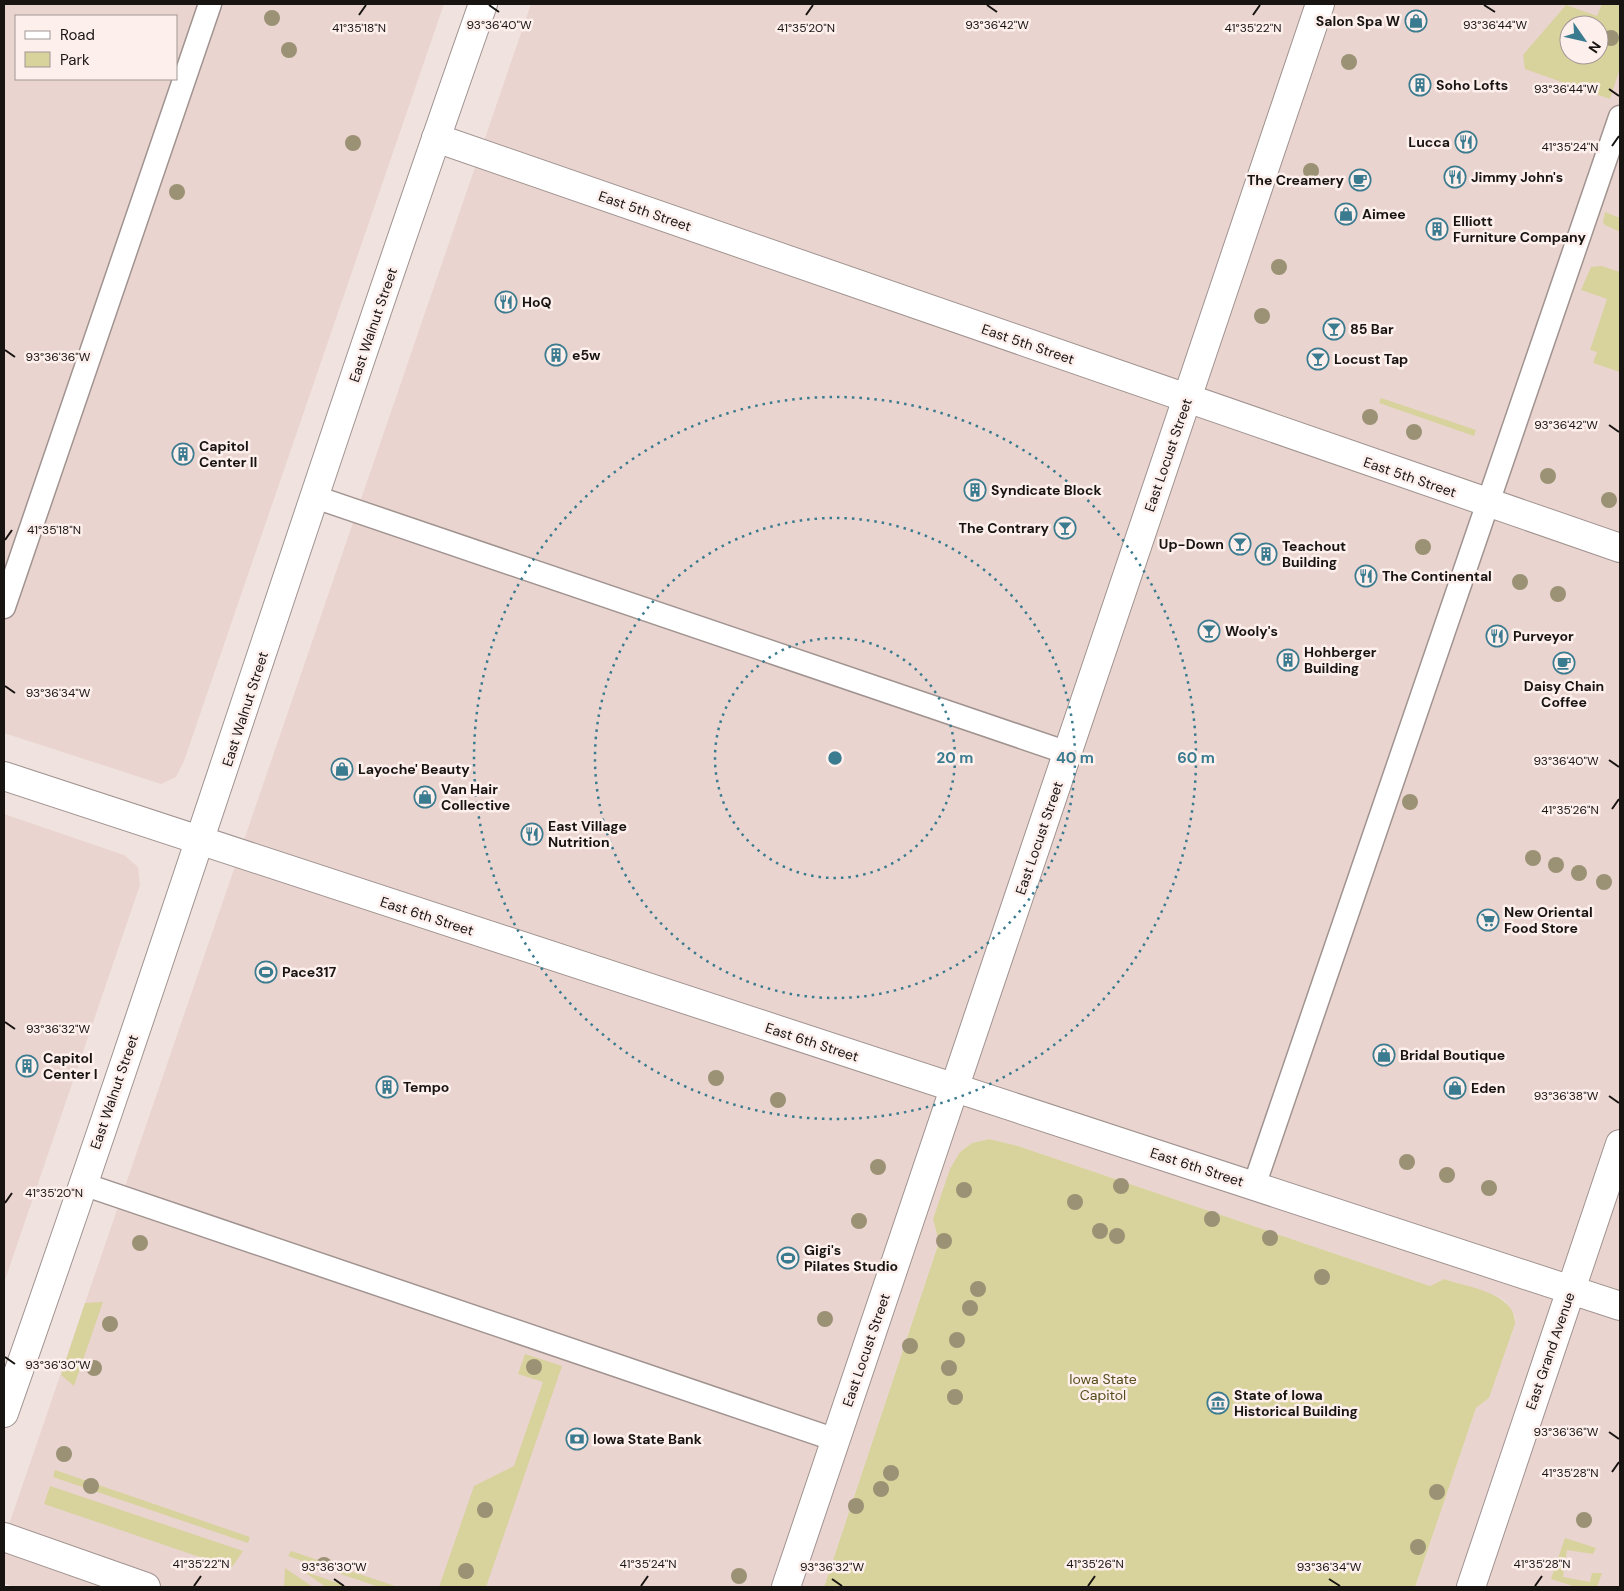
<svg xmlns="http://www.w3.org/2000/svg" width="1624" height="1591" font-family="'DM Sans',sans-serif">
<rect width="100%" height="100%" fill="#f0e2df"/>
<path fill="#ead4cf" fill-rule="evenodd" d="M4,4H444L184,761L176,777L161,784L4,733ZM16,16H176V79H16Z
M531,4H1620V1587H1415L1476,1408L1489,1398L1515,1324V1316L1505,1301L1496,1296L1444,1279L1430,1286L1018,1146L989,1139L972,1143L960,1152L933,1219L939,1242L824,1587H14L4,1583V1539ZM1569,25H1599V55H1569Z
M4,814L124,855L138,867L140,885L4,1283Z"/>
<path fill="#d8d29d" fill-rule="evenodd" d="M1602,4H1620V68L1610,99L1525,69L1523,55L1566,5L1597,16ZM1569,25H1599V55H1569Z
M1605,212L1620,218V232L1605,225L1603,222Z
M1602,266L1620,272V372L1593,363L1597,352L1590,350L1607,299L1581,290L1591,267Z
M1381,398L1476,430L1474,436L1379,403Z
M989,1139L1018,1146L1430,1286L1444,1279C1467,1287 1517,1293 1515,1324L1489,1398L1476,1408L1415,1587H824L939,1242L933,1219L950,1169L960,1152L972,1143Z
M103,1302L74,1386L61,1375L85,1303Z
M525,1354L562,1366L486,1587H439L474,1486L514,1466L543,1382L518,1374Z
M55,1470L250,1537L248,1543L53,1477Z
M50,1486L243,1551L232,1567H229L44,1504Z
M1565,1538L1596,1548L1593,1554L1567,1550L1563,1577L1590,1582L1592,1573H1602L1597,1587H1576L1551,1579Z
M291,1551L398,1587H379L288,1556Z
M285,1568L313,1587H284Z
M303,1571L349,1587H326Z"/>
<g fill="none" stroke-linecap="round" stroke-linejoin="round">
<g stroke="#a09390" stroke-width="25">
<path id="service" d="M315,497L1068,753
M4,607L210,4
M83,1184L836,1440
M1254,1186L1620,117"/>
</g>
<g stroke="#a09390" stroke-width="30">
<path id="minor" d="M436,138L1620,548"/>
</g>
<g stroke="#a09390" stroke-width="30">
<path id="tertiary" d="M4,1413C169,945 318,472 483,4
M4,1537L146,1587"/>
</g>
<g stroke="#a09390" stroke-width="30">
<path id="secondary" d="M4,776L1620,1306
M786,1587L1320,4
M1471,1587L1620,1144"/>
</g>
<use href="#service" stroke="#fff" stroke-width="22"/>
<use href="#minor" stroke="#fff" stroke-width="28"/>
<use href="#tertiary" stroke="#fff" stroke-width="28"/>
<use href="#secondary" stroke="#fff" stroke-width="28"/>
</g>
<g fill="#9b9174">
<circle cx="272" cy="18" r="8"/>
<circle cx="1611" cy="38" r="8"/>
<circle cx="289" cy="50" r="8"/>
<circle cx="1349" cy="62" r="8"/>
<circle cx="353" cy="143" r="8"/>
<circle cx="1311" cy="171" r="8"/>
<circle cx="177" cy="192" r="8"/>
<circle cx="1279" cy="267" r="8"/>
<circle cx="1262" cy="316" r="8"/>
<circle cx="1370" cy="417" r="8"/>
<circle cx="1414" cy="432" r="8"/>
<circle cx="1548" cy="476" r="8"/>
<circle cx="1609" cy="500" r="8"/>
<circle cx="1423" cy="547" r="8"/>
<circle cx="1520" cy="582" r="8"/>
<circle cx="1558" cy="594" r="8"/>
<circle cx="1410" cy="802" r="8"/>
<circle cx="1533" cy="858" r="8"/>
<circle cx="1556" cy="865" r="8"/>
<circle cx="1579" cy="873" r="8"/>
<circle cx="1604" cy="882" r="8"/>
<circle cx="716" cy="1078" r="8"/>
<circle cx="778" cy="1100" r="8"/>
<circle cx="1407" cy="1162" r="8"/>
<circle cx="878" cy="1167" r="8"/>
<circle cx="1447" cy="1175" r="8"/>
<circle cx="1121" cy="1186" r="8"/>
<circle cx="1489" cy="1188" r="8"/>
<circle cx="964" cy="1190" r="8"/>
<circle cx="1075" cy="1202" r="8"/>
<circle cx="1212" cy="1219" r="8"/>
<circle cx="859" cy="1221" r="8"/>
<circle cx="1100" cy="1231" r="8"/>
<circle cx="1117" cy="1236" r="8"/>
<circle cx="1270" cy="1238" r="8"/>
<circle cx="944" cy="1241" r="8"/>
<circle cx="140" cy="1243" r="8"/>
<circle cx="1322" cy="1277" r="8"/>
<circle cx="978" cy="1289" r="8"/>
<circle cx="970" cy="1308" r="8"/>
<circle cx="825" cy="1319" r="8"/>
<circle cx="110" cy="1324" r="8"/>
<circle cx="957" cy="1340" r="8"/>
<circle cx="910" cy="1346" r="8"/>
<circle cx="534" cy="1367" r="8"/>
<circle cx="94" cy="1368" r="8"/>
<circle cx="949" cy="1368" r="8"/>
<circle cx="955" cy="1397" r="8"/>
<circle cx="64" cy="1454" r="8"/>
<circle cx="891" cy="1473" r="8"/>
<circle cx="91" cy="1486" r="8"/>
<circle cx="881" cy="1489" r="8"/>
<circle cx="1437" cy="1492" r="8"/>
<circle cx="856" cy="1506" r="8"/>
<circle cx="485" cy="1510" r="8"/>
<circle cx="1584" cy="1520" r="8"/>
<circle cx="1418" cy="1547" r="8"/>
<circle cx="324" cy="1565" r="8"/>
<circle cx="466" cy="1571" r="8"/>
<circle cx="739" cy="1576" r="8"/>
</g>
<path fill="none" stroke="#181412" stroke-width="2" d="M489,5L499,12M987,5L997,12M1484,5L1495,12M359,15L366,5M806,15L813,5M1253,15L1260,5M1609,89L1619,96M1612,146L1619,136M5,350L15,357M1609,425L1619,432M5,540L12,530M5,686L15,693M1609,760L1619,767M1612,809L1619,799M5,1022L15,1029M1609,1096L1619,1103M5,1203L12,1193M5,1357L15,1364M1609,1432L1619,1439M1612,1472L1619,1462M334,1579L344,1586M832,1579L842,1586M1329,1579L1340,1586M194,1586L201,1576M641,1586L648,1576M1088,1586L1095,1576M1535,1586L1542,1576"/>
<g fill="none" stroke="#3b7b8f" stroke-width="2.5" stroke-dasharray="2.5 5">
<circle cx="835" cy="758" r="120"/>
<circle cx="835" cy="758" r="240"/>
<circle cx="835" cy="758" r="361"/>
</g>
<defs>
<g id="shop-ring" transform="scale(1.125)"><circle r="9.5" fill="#fdefec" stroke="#3b7b8f" stroke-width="1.5"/><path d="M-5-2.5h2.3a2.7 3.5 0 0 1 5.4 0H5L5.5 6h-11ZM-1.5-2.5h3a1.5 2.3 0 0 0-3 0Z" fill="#3b7b8f"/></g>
<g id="building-ring" transform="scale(1.125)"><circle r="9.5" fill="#fdefec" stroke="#3b7b8f" stroke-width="1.5"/><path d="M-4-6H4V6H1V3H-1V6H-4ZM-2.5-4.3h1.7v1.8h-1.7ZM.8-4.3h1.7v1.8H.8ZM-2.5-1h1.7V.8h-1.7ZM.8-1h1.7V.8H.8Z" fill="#3b7b8f"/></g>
<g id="restaurant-ring" transform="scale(1.125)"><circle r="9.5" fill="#fdefec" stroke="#3b7b8f" stroke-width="1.5"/><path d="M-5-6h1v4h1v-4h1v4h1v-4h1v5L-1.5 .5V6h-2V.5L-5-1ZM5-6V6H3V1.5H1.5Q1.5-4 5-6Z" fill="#3b7b8f"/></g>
<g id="cafe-ring" transform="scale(1.125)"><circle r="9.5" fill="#fdefec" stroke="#3b7b8f" stroke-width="1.5"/><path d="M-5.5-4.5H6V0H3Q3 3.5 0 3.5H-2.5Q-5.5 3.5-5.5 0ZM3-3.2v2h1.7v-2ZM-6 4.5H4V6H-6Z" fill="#3b7b8f"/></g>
<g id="bar-ring" transform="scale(1.125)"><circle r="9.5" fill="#fdefec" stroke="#3b7b8f" stroke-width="1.5"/><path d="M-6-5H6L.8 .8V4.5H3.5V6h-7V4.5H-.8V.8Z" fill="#3b7b8f"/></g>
<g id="supermarket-ring" transform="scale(1.125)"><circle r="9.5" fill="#fdefec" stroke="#3b7b8f" stroke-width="1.5"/><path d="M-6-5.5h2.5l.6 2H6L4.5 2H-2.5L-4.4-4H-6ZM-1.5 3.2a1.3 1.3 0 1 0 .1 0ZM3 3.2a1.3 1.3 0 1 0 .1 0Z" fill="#3b7b8f"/></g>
<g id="stadium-ring" transform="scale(1.125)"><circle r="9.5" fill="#fdefec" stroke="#3b7b8f" stroke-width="1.5"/><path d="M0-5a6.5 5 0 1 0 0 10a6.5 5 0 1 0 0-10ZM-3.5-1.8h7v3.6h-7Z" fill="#3b7b8f"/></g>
<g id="museum-ring" transform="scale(1.125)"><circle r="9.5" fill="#fdefec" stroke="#3b7b8f" stroke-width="1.5"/><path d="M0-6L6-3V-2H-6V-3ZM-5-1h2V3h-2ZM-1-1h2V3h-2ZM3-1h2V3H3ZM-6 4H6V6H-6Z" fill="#3b7b8f"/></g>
<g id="bank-ring" transform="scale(1.125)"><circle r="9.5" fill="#fdefec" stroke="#3b7b8f" stroke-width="1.5"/><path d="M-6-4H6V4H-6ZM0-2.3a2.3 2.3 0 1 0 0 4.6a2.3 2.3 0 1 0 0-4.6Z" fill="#3b7b8f"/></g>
</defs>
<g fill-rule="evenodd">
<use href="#shop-ring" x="1416" y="21"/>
<use href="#building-ring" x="1420" y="85"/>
<use href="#restaurant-ring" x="1466" y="142"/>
<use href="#restaurant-ring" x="1455" y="177"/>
<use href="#cafe-ring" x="1360" y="180"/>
<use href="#shop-ring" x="1346" y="214"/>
<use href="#building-ring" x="1437" y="229"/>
<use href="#restaurant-ring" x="506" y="302"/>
<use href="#bar-ring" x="1334" y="329"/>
<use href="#building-ring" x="556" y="355"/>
<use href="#bar-ring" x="1318" y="359"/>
<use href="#building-ring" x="183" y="454"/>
<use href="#building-ring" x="975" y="490"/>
<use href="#bar-ring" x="1065" y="528"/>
<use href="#bar-ring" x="1240" y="544"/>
<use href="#building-ring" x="1266" y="554"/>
<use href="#restaurant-ring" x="1366" y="576"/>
<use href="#bar-ring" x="1209" y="631"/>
<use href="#restaurant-ring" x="1497" y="636"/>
<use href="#building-ring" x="1288" y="660"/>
<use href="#cafe-ring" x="1564" y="663"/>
<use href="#shop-ring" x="342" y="769"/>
<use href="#shop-ring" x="425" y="797"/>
<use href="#restaurant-ring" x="532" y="834"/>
<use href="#supermarket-ring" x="1488" y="920"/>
<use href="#stadium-ring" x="266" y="972"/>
<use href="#shop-ring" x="1384" y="1055"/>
<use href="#building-ring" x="27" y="1066"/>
<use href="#building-ring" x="387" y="1087"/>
<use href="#shop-ring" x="1455" y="1088"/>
<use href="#stadium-ring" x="788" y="1258"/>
<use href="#museum-ring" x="1218" y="1403"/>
<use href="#bank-ring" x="577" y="1439"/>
</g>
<g text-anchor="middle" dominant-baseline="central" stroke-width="5" stroke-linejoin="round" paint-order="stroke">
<g font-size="14" font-weight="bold" fill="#181412" stroke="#fdefec" text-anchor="start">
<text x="1400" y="21" text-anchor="end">Salon Spa W</text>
<text x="1436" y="85">Soho Lofts</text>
<text x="1450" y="142" text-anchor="end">Lucca</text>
<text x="1471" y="177">Jimmy John's</text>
<text x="1344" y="180" text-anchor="end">The Creamery</text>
<text x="1362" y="214">Aimee</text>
<text x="1453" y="221">Elliott<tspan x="1453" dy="16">Furniture Company</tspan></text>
<text x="522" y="302">HoQ</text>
<text x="1350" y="329">85 Bar</text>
<text x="572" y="355">e5w</text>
<text x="1334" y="359">Locust Tap</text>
<text x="199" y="446">Capitol<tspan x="199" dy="16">Center II</tspan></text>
<text x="991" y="490">Syndicate Block</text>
<text x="1049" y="528" text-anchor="end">The Contrary</text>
<text x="1224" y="544" text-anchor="end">Up-Down</text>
<text x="1282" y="546">Teachout<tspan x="1282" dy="16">Building</tspan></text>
<text x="1382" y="576">The Continental</text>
<text x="1225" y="631">Wooly's</text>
<text x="1513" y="636">Purveyor</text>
<text x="1304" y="652">Hohberger<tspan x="1304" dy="16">Building</tspan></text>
<text x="1564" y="686" text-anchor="middle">Daisy Chain<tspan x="1564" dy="16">Coffee</tspan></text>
<text x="358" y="769">Layoche' Beauty</text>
<text x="441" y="789">Van Hair<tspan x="441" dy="16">Collective</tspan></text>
<text x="548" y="826">East Village<tspan x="548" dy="16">Nutrition</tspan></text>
<text x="1504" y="912">New Oriental<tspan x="1504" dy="16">Food Store</tspan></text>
<text x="282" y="972">Pace317</text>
<text x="1400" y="1055">Bridal Boutique</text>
<text x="43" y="1058">Capitol<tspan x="43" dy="16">Center I</tspan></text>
<text x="403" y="1087">Tempo</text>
<text x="1471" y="1088">Eden</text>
<text x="804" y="1250">Gigi's<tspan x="804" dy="16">Pilates Studio</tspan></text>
<text x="1234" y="1395">State of Iowa<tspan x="1234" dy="16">Historical Building</tspan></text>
<text x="593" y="1439">Iowa State Bank</text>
</g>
<g font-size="14" fill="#181412" stroke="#fdefec">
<text transform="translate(645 211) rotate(19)">East 5th Street</text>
<text transform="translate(373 325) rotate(-71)">East Walnut Street</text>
<text transform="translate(1028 344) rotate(19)">East 5th Street</text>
<text transform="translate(1168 455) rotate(-71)">East Locust Street</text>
<text transform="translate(1410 477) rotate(19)">East 5th Street</text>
<text transform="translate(245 709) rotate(-72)">East Walnut Street</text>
<text transform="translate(1039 838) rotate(-71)">East Locust Street</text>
<text transform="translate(427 916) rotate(18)">East 6th Street</text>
<text transform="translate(812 1042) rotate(18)">East 6th Street</text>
<text transform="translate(114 1092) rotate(-71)">East Walnut Street</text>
<text transform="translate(1197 1167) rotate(18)">East 6th Street</text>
<text transform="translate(866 1350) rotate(-71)">East Locust Street</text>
<text transform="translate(1550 1351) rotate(-71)">East Grand Avenue</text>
</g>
<g font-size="14" fill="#554e1c" stroke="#fdefec">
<text x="1103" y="1379">Iowa State<tspan x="1103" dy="16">Capitol</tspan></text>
</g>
</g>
<g font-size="12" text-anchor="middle" fill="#181412" stroke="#fdefec" stroke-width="5" stroke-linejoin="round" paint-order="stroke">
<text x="499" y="29">93°36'40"W</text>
<text x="997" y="29">93°36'42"W</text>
<text x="1495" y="29">93°36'44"W</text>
<text x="359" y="32">41°35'18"N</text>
<text x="806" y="32">41°35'20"N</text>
<text x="1253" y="32">41°35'22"N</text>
<text x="1566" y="93">93°36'44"W</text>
<text x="1570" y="151">41°35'24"N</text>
<text x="58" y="361">93°36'36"W</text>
<text x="1566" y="429">93°36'42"W</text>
<text x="54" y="534">41°35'18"N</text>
<text x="58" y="697">93°36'34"W</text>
<text x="1566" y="765">93°36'40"W</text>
<text x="1570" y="814">41°35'26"N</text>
<text x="58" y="1033">93°36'32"W</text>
<text x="1566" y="1100">93°36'38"W</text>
<text x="54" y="1197">41°35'20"N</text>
<text x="58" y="1369">93°36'30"W</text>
<text x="1566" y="1436">93°36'36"W</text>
<text x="1570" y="1477">41°35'28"N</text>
<text x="201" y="1568">41°35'22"N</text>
<text x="648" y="1568">41°35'24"N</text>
<text x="1095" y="1568">41°35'26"N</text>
<text x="1542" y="1568">41°35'28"N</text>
<text x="334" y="1571">93°36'30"W</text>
<text x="832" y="1571">93°36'32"W</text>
<text x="1329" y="1571">93°36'34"W</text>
</g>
<circle cx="835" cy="758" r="8" fill="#3b7b8f" stroke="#fdefec" stroke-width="2.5"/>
<g font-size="15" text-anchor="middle" font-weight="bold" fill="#3b7b8f" stroke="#fdefec" stroke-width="5" stroke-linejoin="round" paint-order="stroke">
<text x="955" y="763">20 m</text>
<text x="1075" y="763">40 m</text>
<text x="1196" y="763">60 m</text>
</g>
<rect width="1624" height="1591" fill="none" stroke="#181412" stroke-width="10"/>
<rect x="15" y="15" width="162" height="65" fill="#fdefec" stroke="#a19795"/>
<rect x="25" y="31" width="25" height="8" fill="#ffffff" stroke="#a19795"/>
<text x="60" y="40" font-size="15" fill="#181412">Road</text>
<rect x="25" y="52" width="25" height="15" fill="#d8d29d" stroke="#a19795"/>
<text x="60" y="65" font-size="15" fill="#181412">Park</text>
<g transform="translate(1584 40) rotate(124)"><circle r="24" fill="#fdefec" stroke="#a19795"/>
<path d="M0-4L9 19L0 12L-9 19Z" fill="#3b7b8f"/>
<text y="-8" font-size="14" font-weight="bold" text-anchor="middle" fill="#181412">N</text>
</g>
</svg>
